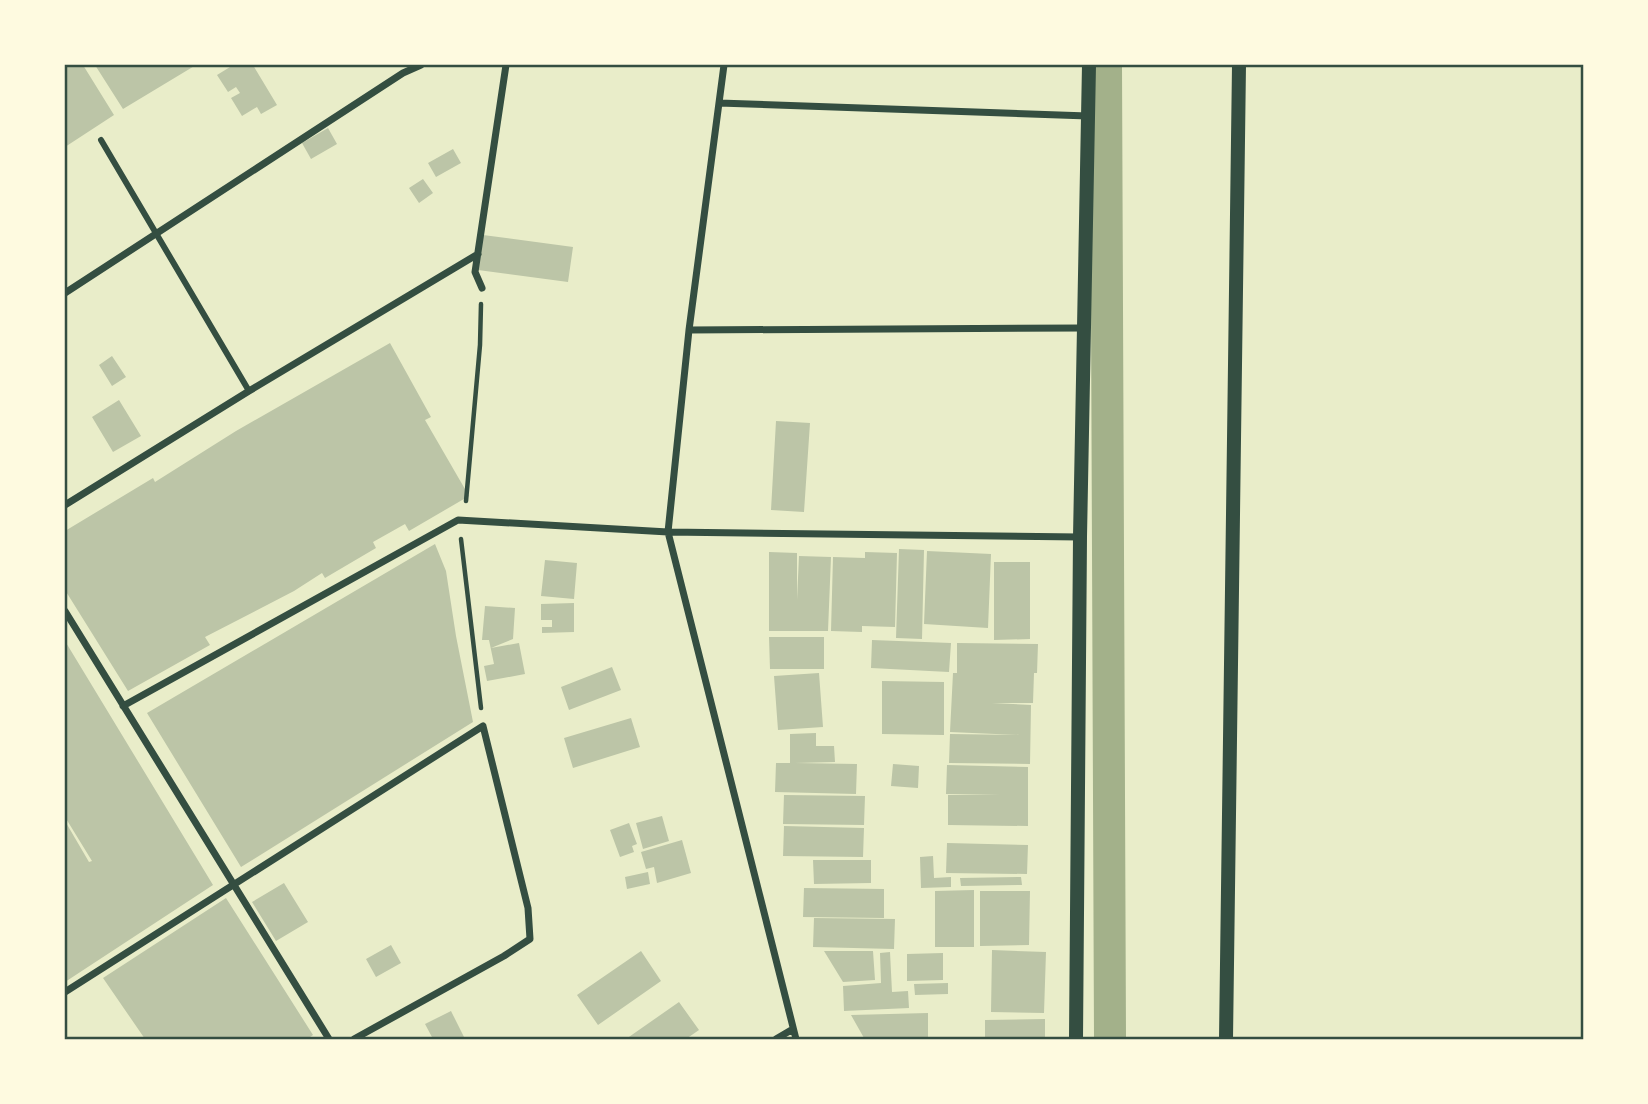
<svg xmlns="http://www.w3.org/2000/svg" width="1648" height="1104" font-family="'Fira Sans',sans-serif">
<rect width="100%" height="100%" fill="#e9edc9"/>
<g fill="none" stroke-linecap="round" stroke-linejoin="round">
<path stroke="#a3b18a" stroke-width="32" d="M1106,65L1110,1039"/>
</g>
<path fill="#bcc5a7" d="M65,65H83L114,115L65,147Z
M95,65H196L123,109Z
M228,65H253L277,105L261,114L257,107L242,116L231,98L240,93L236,87L228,92L217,75L230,67Z
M328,128L337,144L311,159L302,143Z
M453,149L461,163L436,177L428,163Z
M423,179L433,193L419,203L409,188Z
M483,235L573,247L568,282L478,270Z
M390,343L431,417L425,420L469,496L409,531L405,524L373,542L376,548L325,578L322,573L294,591L205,637L210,645L128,691L65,590V531L153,478L155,482L236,431Z
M112,356L126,377L112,386L99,365Z
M119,400L141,436L113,452L92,417Z
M776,421L810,423L804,512L771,510Z
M435,544L446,571L456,636L473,722L241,867L147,713Z
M899,549L924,550L922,639L896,638Z
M927,551L991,554L988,628L924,624Z
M769,552L797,553V600L799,556L831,557L828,631H769Z
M865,552L897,553L895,627L862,626V632L831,631L833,557L865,558Z
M545,560L577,563L574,599L541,596Z
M994,562H1030V639L994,640Z
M574,603V632L542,633V627H552V620H541V604Z
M485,606L515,608L513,639L491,648L519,643L525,674L487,681L484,666L494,664L489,640H482Z
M769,637H824V669H770Z
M872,640L951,643L949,672L871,668Z
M65,641L213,885L65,982V821L89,862L92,861L65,817Z
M957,643L1038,644L1037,673H1034L1033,703H992L1031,705L1030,764L949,763L950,734L1020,735L950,732L953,673H957Z
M612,667L621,690L569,710L561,687Z
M819,673L823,727L778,730L774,676Z
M882,681L944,682V735L882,734Z
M631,718L640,747L573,768L564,738Z
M816,733V746H834L835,762L795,763L857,764L856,794L775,792L776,763H790V734Z
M893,764L919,766L918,788L891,786Z
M947,765L1028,767V826L948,825V795H1000L946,794Z
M784,795L865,796L864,825L783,824Z
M662,816L669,841L643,849L636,823Z
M629,823L637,844L632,846L634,852L620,857L610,830Z
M784,826L864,828L863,857L783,856Z
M682,840L691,873L657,883L654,867L646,869L641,852Z
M947,843L1028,845L1027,874L946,873Z
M933,856L934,878L951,877V887L921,888L920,857Z
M813,860H871V883L814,884Z
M648,872L650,884L627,889L625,877Z
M1021,877L1022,885L961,886L960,878Z
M284,883L308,922L276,941L252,902Z
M804,888L884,889V918L803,917Z
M974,890V947H935V891Z
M980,891H1030L1029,945L980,946Z
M226,898L313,1035L307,1039H145L103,978Z
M814,918L895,919L894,949L813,947Z
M391,945L401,963L376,977L366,959Z
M992,950L1046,952L1044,1013L991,1012Z
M641,951L661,981L598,1025L577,995Z
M824,951H873L875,980L843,982Z
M890,952L892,992L908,991L909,1008L844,1011L843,986L881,983L880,953Z
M943,953V980L907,981V954Z
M948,983V994L915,995L914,984Z
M679,1002L699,1030L686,1039H626Z
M451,1011L465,1039H433L425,1024Z
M928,1013V1037L864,1038L851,1015Z
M1045,1019V1039H985V1020Z"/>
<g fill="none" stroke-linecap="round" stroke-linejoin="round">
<path stroke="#344e41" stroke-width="4.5" d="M466,501L480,345L481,304
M461,539L481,708"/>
<path stroke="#344e41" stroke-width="6" d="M101,140L249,391"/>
<path stroke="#344e41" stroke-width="7" d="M724,65L689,330L668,532L796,1039
M719,103L1088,116
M482,288L475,272L506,65
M65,293L403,73L421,65
M689,330L1084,328
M65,505L249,391L478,254
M65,611L329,1039
M123,706L458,520L668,532L1080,537
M65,992L483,726L528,908L530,939L504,956L354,1039
M776,1039L793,1029"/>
<path stroke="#344e41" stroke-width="14" d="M1076,1039L1080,537L1089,65
M1226,1039L1239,65"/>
</g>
<rect width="1648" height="1104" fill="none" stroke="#fefae0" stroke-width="133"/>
<rect x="66" y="66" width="1516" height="972" fill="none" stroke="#344e41" stroke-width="2.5"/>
</svg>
